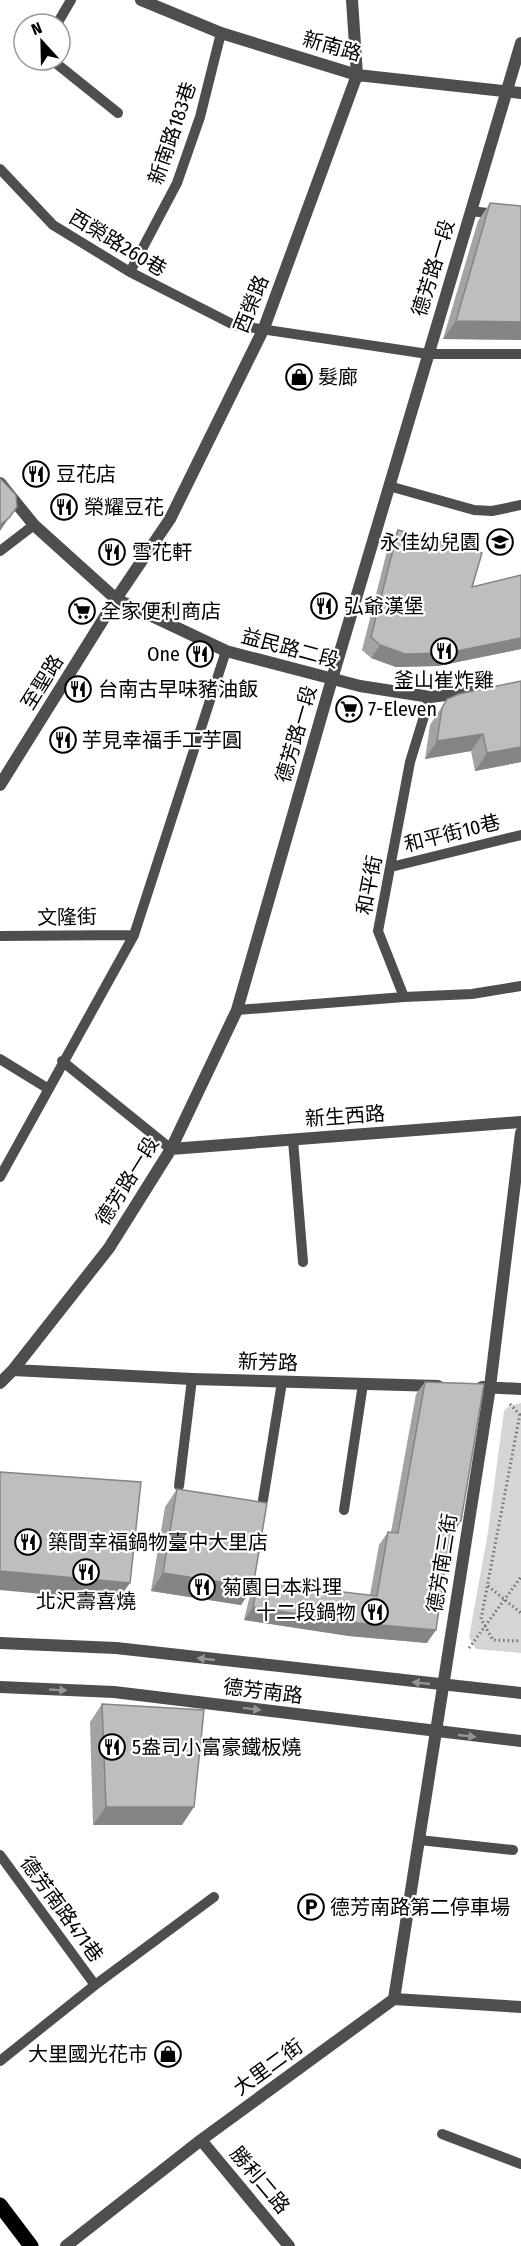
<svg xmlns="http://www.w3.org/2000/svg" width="521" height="2246" font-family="'Fira Sans Condensed','Noto Sans TC',sans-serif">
<rect width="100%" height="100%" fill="#fff"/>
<path fill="#d5d5d5" d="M521,1403V1653L476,1649L469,1637L488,1532L504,1411L509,1406Z"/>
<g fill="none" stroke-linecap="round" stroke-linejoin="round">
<path stroke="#707070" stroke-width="3" stroke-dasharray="1.5 3" stroke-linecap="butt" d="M510,1404L520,1415
M520,1414L481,1619L493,1640L521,1641
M488,1586L521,1613
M469,1648L521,1577"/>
<path stroke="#4e4e4e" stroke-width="10" d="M57,24L71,0
M52,60L118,113
M0,169L53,225L130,272L234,325L428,354H521
M471,211L521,217
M130,272L177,183L200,117L221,33
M389,486L474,510L492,511L521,505
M0,551L34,525
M430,697L410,762L378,931L404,997L472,994L521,986
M391,867L521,835
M0,936L134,935
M237,1010L404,997
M0,1059L47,1088
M62,1061L171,1149
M293,1140L303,1262
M0,1177L134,935L226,651
M179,1486L192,1379
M263,1500L282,1382
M344,1510L363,1384
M419,1840L513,1850
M0,1855L95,1985L0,2061
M95,1985L214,1897
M442,2134L521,2164"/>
<path stroke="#4e4e4e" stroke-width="12" d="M141,0L221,33L357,75L521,93
M0,483L34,525L116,599L226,651L360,686L430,697L478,691
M0,785L116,599L170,519L264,328L357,75L352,0
M171,1149L521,1122
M13,1370L192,1379L438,1386
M0,1383L13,1370L109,1248L171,1149L237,1010L332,679L521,43
M482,1387L521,1389
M394,1999L490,1387L521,1133
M201,2140L289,2246
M66,2246L201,2140L394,1999L521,2007"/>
<path stroke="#4e4e4e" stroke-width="12" d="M0,1643L116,1648L521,1693
M0,1687L114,1692L521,1741"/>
<path stroke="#000" stroke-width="15" d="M0,2205L31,2246"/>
</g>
<path fill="#a3a3a3" d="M490,203L521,206V340L443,339L478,221Z
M398,530L472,587L521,575V649L438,666L396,667L371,658L362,650L389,543Z
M447,699L521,762L475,771L471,751L425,759L430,725Z
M425,1382L461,1521L452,1534H450L427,1643L349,1636L244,1620L250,1595L258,1582L370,1595L379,1545L388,1532H391L416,1394Z
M177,1489L253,1587L241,1605L151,1591L165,1507Z
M102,1704L182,1825H93L90,1722Z"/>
<path fill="#858585" d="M456,321L521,322V340L443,339Z
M9,518L0,531V525Z
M521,638V649L438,666L396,667L371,658L380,645Z
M483,734L471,751L425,759L437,741Z
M521,747V762L475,771L487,753Z
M452,1520L461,1521L452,1534L443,1533Z
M0,1571L130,1583L117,1601L0,1590Z
M163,1573L253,1587L241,1605L151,1591Z
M253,1607L436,1630L427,1643L349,1636L244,1620Z
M106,1807H194L182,1825H93Z"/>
<path fill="#bebebe" stroke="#858585" stroke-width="1.5" d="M490,203L521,206V322L456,321Z
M0,478L16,495L17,507L9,518L0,525Z
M398,530L482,553L472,587L521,575V638L447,653L405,654L380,645L371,637Z
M521,681V747L487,753L483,734L437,741L442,708L447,699L459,694Z
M425,1382L484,1384L461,1521L452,1520L436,1630L358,1623L253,1607L258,1582L377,1596L388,1532L398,1533Z
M0,1472L141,1482L130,1583L0,1571Z
M177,1489L267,1503L253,1587L163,1573Z
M102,1704L204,1710L194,1807H106Z"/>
<defs><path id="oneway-solid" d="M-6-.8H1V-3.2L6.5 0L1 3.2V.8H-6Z" transform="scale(1.5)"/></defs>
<g fill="#959595">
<use href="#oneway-solid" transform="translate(206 1659) rotate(-174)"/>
<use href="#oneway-solid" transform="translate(421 1683) rotate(-174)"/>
<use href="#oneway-solid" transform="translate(58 1690) rotate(3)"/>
<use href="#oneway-solid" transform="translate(252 1709) rotate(7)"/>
<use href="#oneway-solid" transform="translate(467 1736) rotate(6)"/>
</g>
<defs>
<g id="shop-ring" transform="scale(1.35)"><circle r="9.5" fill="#fff" stroke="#000" stroke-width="1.5"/><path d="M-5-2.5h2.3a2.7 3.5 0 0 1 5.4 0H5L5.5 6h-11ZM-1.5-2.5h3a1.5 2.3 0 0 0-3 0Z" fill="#000"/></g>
<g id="restaurant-ring" transform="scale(1.35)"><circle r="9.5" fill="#fff" stroke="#000" stroke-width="1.5"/><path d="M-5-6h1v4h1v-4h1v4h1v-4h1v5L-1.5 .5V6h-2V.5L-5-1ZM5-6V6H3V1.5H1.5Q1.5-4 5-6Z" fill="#000"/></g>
<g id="school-ring" transform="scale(1.35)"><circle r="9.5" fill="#fff" stroke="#000" stroke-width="1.5"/><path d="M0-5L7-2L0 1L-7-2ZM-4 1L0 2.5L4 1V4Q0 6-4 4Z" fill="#000"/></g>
<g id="supermarket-ring" transform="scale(1.35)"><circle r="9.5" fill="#fff" stroke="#000" stroke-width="1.5"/><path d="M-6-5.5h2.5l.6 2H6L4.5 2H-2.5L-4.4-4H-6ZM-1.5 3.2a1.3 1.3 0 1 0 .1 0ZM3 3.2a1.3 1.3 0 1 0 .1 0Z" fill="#000"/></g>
<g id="parking-ring" transform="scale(1.35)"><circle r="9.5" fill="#fff" stroke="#000" stroke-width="1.5"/><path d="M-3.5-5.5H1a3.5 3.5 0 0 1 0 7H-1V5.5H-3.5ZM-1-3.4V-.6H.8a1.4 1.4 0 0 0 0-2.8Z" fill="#000"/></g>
</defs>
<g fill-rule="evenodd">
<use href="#shop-ring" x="299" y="377"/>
<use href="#restaurant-ring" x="36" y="474"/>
<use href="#restaurant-ring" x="64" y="507"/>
<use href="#school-ring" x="500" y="542"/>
<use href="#restaurant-ring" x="112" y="552"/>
<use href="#restaurant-ring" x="324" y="606"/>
<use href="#supermarket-ring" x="82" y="611"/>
<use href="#restaurant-ring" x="444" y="651"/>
<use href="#restaurant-ring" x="200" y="654"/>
<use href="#restaurant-ring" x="78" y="689"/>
<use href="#supermarket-ring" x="349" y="709"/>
<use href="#restaurant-ring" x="63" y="740"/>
<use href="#restaurant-ring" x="28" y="1542"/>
<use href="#restaurant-ring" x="86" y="1572"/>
<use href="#restaurant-ring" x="202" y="1587"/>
<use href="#restaurant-ring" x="375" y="1612"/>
<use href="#restaurant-ring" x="112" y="1747"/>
<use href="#parking-ring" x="311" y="1907"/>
<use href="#shop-ring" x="168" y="2054"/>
</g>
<g text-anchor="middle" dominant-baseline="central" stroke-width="4.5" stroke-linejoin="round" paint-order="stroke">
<g font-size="20" fill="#000" stroke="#fff">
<text transform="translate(332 46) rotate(16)">新南路</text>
<text transform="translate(172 133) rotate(-71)">新南路183巷</text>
<text transform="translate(118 243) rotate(31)">西榮路260巷</text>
<text transform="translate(433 268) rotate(-73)">德芳路一段</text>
<text transform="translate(251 304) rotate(-68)">西榮路</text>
<text transform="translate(290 648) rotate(15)">益民路二段</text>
<text transform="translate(42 682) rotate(-58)">至聖路</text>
<text transform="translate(296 734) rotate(-74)">德芳路一段</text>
<text transform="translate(452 833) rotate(-14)">和平街10巷</text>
<text transform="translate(369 885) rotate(-79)">和平街</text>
<text transform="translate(67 917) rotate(-1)">文隆街</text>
<text transform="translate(345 1116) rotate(-4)">新生西路</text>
<text transform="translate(127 1181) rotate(-58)">德芳路一段</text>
<text transform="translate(268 1362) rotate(2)">新芳路</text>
<text transform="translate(442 1563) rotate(-81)">德芳南三街</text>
<text transform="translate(263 1691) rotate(7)">德芳南路</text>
<text transform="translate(62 1909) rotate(54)">德芳南路471巷</text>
<text transform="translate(268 2067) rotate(-36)">大里二街</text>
<text transform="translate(260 2180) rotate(50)">勝利二路</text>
</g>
<g font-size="20" fill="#000" stroke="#fff" text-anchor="start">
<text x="318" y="377">髮廊</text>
<text x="56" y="474">豆花店</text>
<text x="84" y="507">榮耀豆花</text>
<text x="480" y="542" text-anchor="end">永佳幼兒園</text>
<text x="132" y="552">雪花軒</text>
<text x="344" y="606">弘爺漢堡</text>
<text x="101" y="611">全家便利商店</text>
<text x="180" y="654" text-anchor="end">One</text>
<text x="444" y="680" text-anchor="middle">釜山崔炸雞</text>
<text x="98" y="689">台南古早味豬油飯</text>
<text x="368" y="709">7-Eleven</text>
<text x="82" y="740">芋見幸福手工芋圓</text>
<text x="48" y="1542">築間幸福鍋物臺中大里店</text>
<text x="222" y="1587">菊園日本料理</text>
<text x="86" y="1601" text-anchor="middle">北沢壽喜燒</text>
<text x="356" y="1612" text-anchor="end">十二段鍋物</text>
<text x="132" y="1747">5盎司小富豪鐵板燒</text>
<text x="330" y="1907">德芳南路第二停車場</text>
<text x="148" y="2054" text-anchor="end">大里國光花市</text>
</g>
</g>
<g transform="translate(42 42) rotate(338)"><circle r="28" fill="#ffffff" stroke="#999999" stroke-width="1.5"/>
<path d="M0-4.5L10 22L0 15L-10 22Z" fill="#000000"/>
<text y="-9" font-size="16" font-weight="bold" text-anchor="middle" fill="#000000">N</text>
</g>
</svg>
